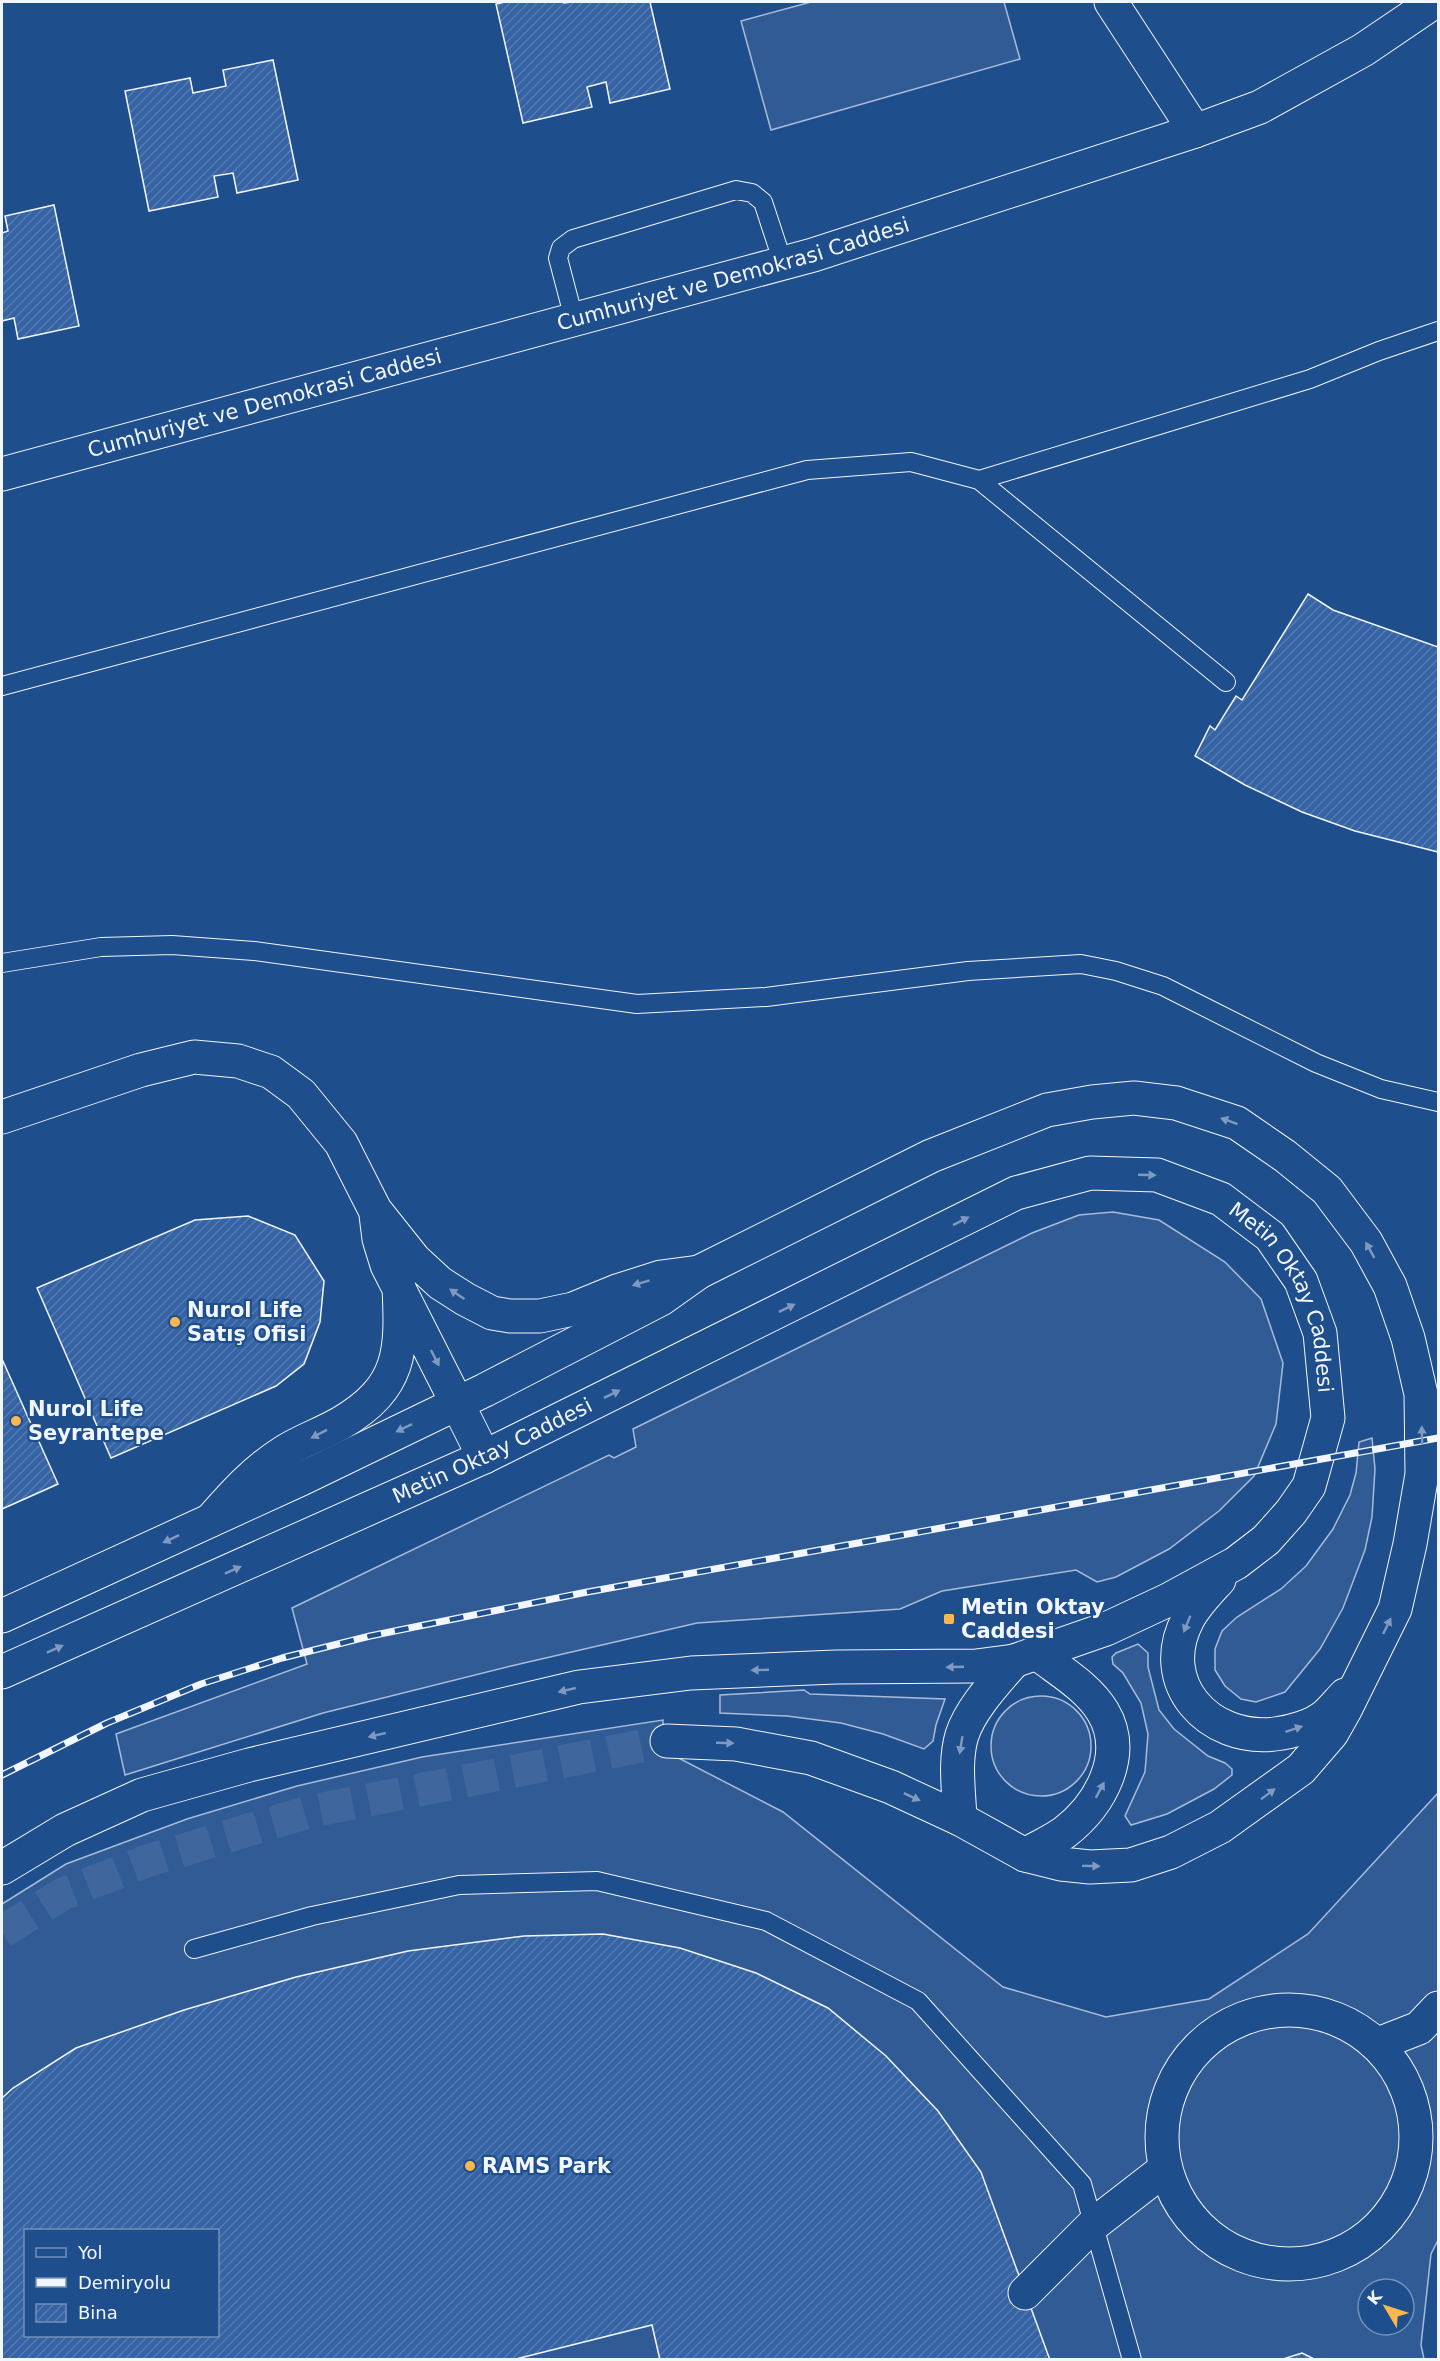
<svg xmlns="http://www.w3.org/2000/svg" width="1440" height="2361" font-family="'DejaVu Sans',sans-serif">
<defs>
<pattern id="building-hatch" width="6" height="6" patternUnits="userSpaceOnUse" patternTransform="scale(1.5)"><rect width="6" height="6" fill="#3563a3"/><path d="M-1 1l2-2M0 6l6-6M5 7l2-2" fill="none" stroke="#537ab1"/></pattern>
</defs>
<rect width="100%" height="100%" fill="#1f4e8c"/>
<path fill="#305b95" stroke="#a8bbd7" stroke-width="1.5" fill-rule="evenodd" d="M811,2H1004L1020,59L771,130L741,21Z
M1113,1212L1159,1220L1225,1262L1261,1299L1283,1363L1276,1424L1254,1476L1219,1511L1169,1549L1116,1577L1097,1582L1076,1570L942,1591L900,1609L697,1623L511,1666L323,1713L125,1775L116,1734L307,1664L292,1608L609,1455L614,1458L636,1447L633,1429L1032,1233L1079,1215Z
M1372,1438L1375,1469L1372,1517L1365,1550L1343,1608L1320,1649L1285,1692L1256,1702L1241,1699L1225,1686L1215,1670V1649L1222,1631L1237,1617L1281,1589L1306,1566L1333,1529L1350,1495L1356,1473L1359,1442Z
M1138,1644L1148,1653V1667L1159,1710L1174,1729L1208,1756L1225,1763L1232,1769V1775L1214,1789L1167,1814L1131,1825L1125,1816L1145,1772L1148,1734L1141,1703L1123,1673L1113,1664L1112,1657L1116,1653Z
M804,1690L810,1694L945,1699L936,1725L933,1741L924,1749L883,1734L841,1723L787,1716L720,1713V1695Z
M991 1746a50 50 0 1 1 100 0a50 50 0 1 1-100 0Z
M663,1720V1750L783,1812L1003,1987L1106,2017L1209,1999L1308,1934L1438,1793V2240L1431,2254L1421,2345L1424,2359L2,2360V1904L66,1864L187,1819L297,1786L422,1757ZM26,2230H218V2336H26ZM1368,2289H1404V2325H1368Z"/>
<path fill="url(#building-hatch)" stroke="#f2f6ff" stroke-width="1.5" fill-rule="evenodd" d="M505,2H563L564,3L572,2H650L670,89L610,103L606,82L587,87L592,107L523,123L496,4Z
M273,60L298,180L237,193L233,173L214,176L218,197L149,211L125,91L190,78L193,93L226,86L223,70Z
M54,205L79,326L18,339L14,318L2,321V233L8,231L5,216Z
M1308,594L1333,610L1438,647V852L1355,831L1302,812L1245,785L1195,756L1210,726L1215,730L1236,696L1242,700Z
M248,1216L295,1235L324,1281L320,1322L304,1364L276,1386L111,1458L37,1288L195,1220Z
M2,1359L58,1484L2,1509Z
M603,1934L680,1948L756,1973L828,2008L886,2056L938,2111L981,2172L1050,2360H660L652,2325L512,2360H2V2098L13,2088L76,2048L184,2010L296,1977L408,1951L524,1936ZM26,2230H218V2336H26Z
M1302,2353L1316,2360H1280Z"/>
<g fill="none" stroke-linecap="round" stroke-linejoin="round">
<path stroke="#3f679d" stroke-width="33" stroke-dasharray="33 16" stroke-linecap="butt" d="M2,1932L63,1894L147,1861L308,1812L667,1741"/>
<g stroke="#f2f6ff" stroke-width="20">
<path id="lane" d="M574,319L558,258L561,248L573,239L736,190L752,193L763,202L783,263
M979,480L1226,682
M2,686L807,470L911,462L979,480L1310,379L1379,351L1438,331
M2,963L101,947L172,945L254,951L637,1004L766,997L968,971L1081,964L1116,971L1163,986L1316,1063L1381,1089L1438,1102
M194,1949L312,1916L459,1885L597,1881L766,1921L918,2001L1082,2184L1132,2360"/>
</g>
<g stroke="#f2f6ff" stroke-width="35">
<g id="street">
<path id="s1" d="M2,474L813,255L1195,131"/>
<circle cx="1289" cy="2137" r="127"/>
<path d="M1378,2044L1419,2028L1438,2008"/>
<path d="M1025,2293L1094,2224L1165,2169"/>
</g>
</g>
<g stroke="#f2f6ff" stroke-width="35">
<path id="secondary" d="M1111,2L1195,131L1260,107L1363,50L1434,2
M2,1117L141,1070L194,1057L238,1061L271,1072L301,1094L341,1143L375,1210L414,1259L440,1283L465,1299L492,1313L510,1316H540L573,1309L617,1291L661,1277L699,1272
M376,1215L379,1239L387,1265L457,1403
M211,1520C233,1495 255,1470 284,1452C301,1441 322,1434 341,1423C402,1387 402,1351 399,1287"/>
</g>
<g stroke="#f2f6ff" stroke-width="35">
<g id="primary">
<path d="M457,1403L484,1457"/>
<path d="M1219,1580C1208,1592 1196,1604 1188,1619C1154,1683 1209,1742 1275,1734C1292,1732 1313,1726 1326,1715C1333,1709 1339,1701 1345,1695"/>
<path d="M2,1616L301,1479L485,1390L661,1299L699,1272L931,1156L1047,1110L1092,1102L1134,1098L1176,1103L1237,1123L1285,1156L1327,1190L1366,1242L1390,1286L1408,1338L1421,1394L1422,1474L1410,1544L1395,1609L1345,1710L1332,1733L1301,1769L1220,1827L1171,1852L1131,1865L1090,1867L1061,1864L1025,1855L960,1819L891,1787L811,1758L736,1744L667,1741"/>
<path id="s2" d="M2,1672L484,1457L1016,1193L1090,1173L1157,1175L1221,1199L1270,1236L1301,1281L1320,1333L1328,1418L1309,1486L1291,1512L1266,1540L1236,1563L1168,1600L1106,1629L1014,1661L976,1666L836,1667L691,1673L579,1687L249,1765L142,1795L65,1830L2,1868"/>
<path d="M960,1819C959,1792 954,1761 962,1735C971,1708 996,1682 1014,1661"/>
<path d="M1025,1855C1038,1847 1053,1841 1065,1832C1101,1804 1128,1754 1103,1712C1088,1687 1060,1671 1038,1654"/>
</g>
</g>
<use href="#lane" stroke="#1f4e8c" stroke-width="18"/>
<use href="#street" stroke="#1f4e8c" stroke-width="33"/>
<use href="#secondary" stroke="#1f4e8c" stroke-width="33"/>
<use href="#primary" stroke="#1f4e8c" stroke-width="33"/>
<g stroke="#f2f6ff" stroke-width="7">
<path id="rail" d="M2,1775L107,1723L201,1684L282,1658L370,1636L582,1593L1438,1438"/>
</g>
<use href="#rail" stroke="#1f4e8c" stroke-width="4.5" stroke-dasharray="14" stroke-linecap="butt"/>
</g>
<defs><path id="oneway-solid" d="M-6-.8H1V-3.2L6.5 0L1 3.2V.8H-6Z" transform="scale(1.5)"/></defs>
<g fill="#7e9ac0">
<use href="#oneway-solid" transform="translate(1229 1121) rotate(-160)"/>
<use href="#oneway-solid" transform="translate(1147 1175) rotate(2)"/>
<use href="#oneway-solid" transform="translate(961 1221) rotate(-27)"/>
<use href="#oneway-solid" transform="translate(1370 1250) rotate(-119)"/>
<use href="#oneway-solid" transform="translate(641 1283) rotate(163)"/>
<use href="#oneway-solid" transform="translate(457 1294) rotate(-146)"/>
<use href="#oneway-solid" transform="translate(787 1308) rotate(-26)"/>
<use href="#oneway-solid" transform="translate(435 1358) rotate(63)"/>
<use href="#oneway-solid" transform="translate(612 1394) rotate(-26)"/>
<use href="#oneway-solid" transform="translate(404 1428) rotate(154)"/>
<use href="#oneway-solid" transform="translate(319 1434) rotate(153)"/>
<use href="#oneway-solid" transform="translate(1422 1435) rotate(-91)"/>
<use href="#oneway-solid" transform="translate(171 1539) rotate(155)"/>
<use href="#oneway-solid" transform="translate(233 1570) rotate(-24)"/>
<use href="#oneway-solid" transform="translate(1187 1624) rotate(112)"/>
<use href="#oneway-solid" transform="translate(1387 1626) rotate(-64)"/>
<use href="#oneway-solid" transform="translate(55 1649) rotate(-24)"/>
<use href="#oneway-solid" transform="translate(955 1667) rotate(178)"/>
<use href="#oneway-solid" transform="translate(760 1670) rotate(178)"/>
<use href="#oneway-solid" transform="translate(567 1690) rotate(167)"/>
<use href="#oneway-solid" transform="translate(1294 1729) rotate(-18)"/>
<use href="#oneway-solid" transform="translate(377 1735) rotate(167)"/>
<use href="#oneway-solid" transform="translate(725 1743) rotate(2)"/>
<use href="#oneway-solid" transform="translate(961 1745) rotate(99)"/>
<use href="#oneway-solid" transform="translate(1100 1790) rotate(-62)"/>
<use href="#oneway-solid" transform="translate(1268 1794) rotate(-37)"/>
<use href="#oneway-solid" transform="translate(912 1797) rotate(25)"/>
<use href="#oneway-solid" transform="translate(1091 1866) rotate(1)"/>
</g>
<g fill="#ffb74d" stroke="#1f4e8c" stroke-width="2">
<circle cx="175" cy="1322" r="6"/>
<circle cx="16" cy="1421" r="6"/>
<rect x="943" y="1613" width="12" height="12" rx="3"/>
<circle cx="470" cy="2166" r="6"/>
</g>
<g text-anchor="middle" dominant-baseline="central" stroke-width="4.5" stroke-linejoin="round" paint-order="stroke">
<g font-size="21" fill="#f2f6ff" stroke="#1f4e8c">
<text stroke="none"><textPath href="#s1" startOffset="758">Cumhuriyet ve Demokrasi Caddesi</textPath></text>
<text stroke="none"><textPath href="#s1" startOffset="272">Cumhuriyet ve Demokrasi Caddesi</textPath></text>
<text stroke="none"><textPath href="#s2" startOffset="1456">Metin Oktay Caddesi</textPath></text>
<text stroke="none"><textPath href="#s2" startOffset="538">Metin Oktay Caddesi</textPath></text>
</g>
<g font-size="21" font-weight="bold" fill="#f2f6ff" stroke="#1f4e8c" text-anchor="start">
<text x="187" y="1310">Nurol Life<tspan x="187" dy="24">Satış Ofisi</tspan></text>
<text x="28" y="1409">Nurol Life<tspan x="28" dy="24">Seyrantepe</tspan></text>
<text x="961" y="1607">Metin Oktay<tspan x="961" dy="24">Caddesi</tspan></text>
<text x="482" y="2166">RAMS Park</text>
</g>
</g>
<rect width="1440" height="2361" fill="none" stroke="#f2f6ff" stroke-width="6"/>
<rect x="24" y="2229" width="195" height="108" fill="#1f4e8c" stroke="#7391ba" stroke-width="1.5"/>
<rect x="36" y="2248" width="30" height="9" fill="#1f4e8c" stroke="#7391ba" stroke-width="1.5"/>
<text x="78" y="2259" font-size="18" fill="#f2f6ff">Yol</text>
<rect x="36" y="2278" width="30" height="9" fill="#f2f6ff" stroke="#7391ba" stroke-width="1.5"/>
<text x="78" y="2289" font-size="18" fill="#f2f6ff">Demiryolu</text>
<rect x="36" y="2304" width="30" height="18" fill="url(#building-hatch)" stroke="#7391ba" stroke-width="1.5"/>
<text x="78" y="2319" font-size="18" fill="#f2f6ff">Bina</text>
<g transform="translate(1386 2307) rotate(309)"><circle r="28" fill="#1f4e8c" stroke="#7391ba" stroke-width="1.5"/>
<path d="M0-4.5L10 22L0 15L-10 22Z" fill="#ffb74d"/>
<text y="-9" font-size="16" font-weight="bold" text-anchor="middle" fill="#f2f6ff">K</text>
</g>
</svg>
